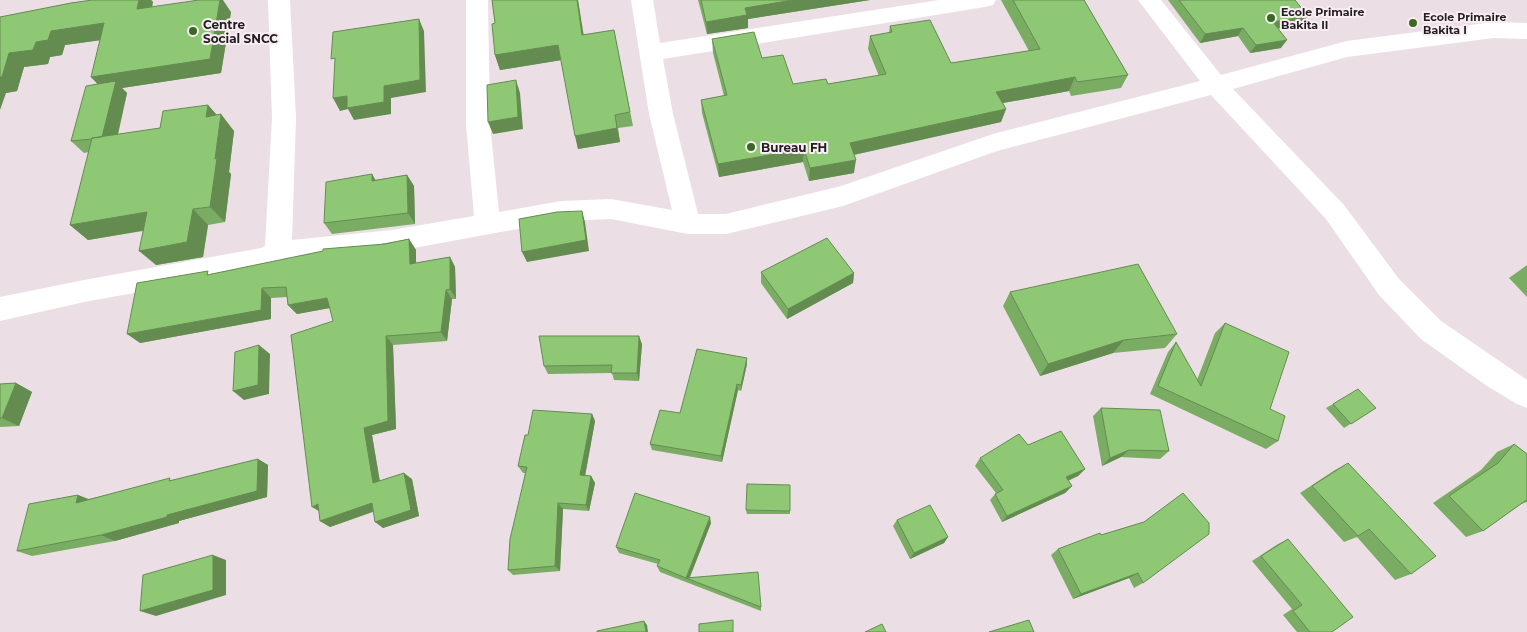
<svg xmlns="http://www.w3.org/2000/svg" width="1527" height="632" font-family="Montserrat,sans-serif">
<rect width="100%" height="100%" fill="#ebdfe5"/>
<g fill="none" stroke-linecap="round" stroke-linejoin="round">
<path fill="#fff" fill-rule="evenodd" d="M268,0H290L296,118L292,240L392,230L474,216L466,124V0H488L490,124L499,212L561,201L611,199L672,210L649,114L631,0H653L660,43L939,0H996L993,5L985,7L663,59L673,114L698,214H726L841,186L993,134L1200,81L1138,0H1161L1221,75L1347,41L1494,22L1527,23V39L1494,38L1347,57L1233,89L1344,205L1399,279L1441,321L1527,380V408L1517,404L1487,386L1421,339L1379,295L1326,219L1211,95L997,151L843,206L726,234H688L611,219L561,221L392,252L282,262L268,269L84,302L0,321V297L84,280L261,248L265,246L272,118Z"/>
</g>
<path fill="#7bac64" d="M92,0H151L153,2L152,7L231,12L221,73L122,88L127,93L118,135L160,128L208,105L217,115L234,131L229,172L231,174L225,222L208,225L203,257L156,265L143,231L88,240L70,225L89,152L84,153L71,141L98,84L91,77L100,40L65,45L62,55L50,57L48,64L24,67L17,91L6,93L0,17Z
M492,0H578L583,35L614,30L633,126L618,128L620,142L578,149L561,60L500,70L495,55V23Z
M698,0H870L748,19V28L707,34Z
M1001,0H1084L1128,75L1121,88L1071,96L1069,91L1003,103L1006,109L1001,122L854,155V173L809,181L803,162L719,177L702,113L701,100L724,96L713,53L712,39L762,58L793,84H828L879,76L868,49L870,36L889,33L890,26L951,63L1029,51Z
M1168,0H1295L1302,24L1278,29L1281,48L1250,53L1238,36L1200,43Z
M372,174L375,180L407,175L414,186L415,224L332,234L324,223Z
M409,239L416,250V263L450,257L455,267L456,299H452L447,341L393,345L396,429L372,435L380,481L412,479L419,516L383,528L373,512L330,527L320,521L333,321L330,308L297,314L288,305L287,297L271,298V319L140,343L211,274Z
M1527,265V297L1509,278Z
M761,272L854,273L853,283L787,319L761,283Z
M1010,292L1177,334L1165,348L1113,353L1040,376L1003,306Z
M1225,323L1270,409L1278,441L1266,449L1150,394L1168,352L1176,342L1197,380L1215,333Z
M642,344L639,381L614,380L612,373L548,374L544,366Z
M747,364L741,391L738,390L722,462L652,450L650,444L680,413Z
M16,383L32,392L19,426L0,427V384Z
M1333,404L1376,408L1344,428L1326,408Z
M1101,408L1169,451L1160,459L1121,457L1102,466L1093,416Z
M592,414L595,421L585,475L591,476L595,483L589,511L563,509L560,571L513,575L508,570L525,473H523L518,466L528,435Z
M1514,444L1527,454V502L1521,504L1483,531L1466,537L1433,503L1481,470L1497,452Z
M1028,445L1085,469L1078,476L1068,481L1072,486L1065,493L1002,522L990,500L996,493L975,466L980,458Z
M258,459L268,465L267,497L179,521V523L115,541L32,556L17,551L78,495L89,499L174,480Z
M1348,463L1411,574L1395,580L1357,537L1344,542L1300,493L1335,470Z
M746,510L790,511V514H747Z
M897,520L948,537L944,543L910,559L893,526Z
M1143,522V583L1134,588L1129,578L1073,599L1051,555L1058,549Z
M711,523L690,577L761,607V611L660,572L657,566L658,564L619,553L616,547Z
M1288,539L1332,632H1297L1283,615L1292,609L1252,561L1278,544Z"/>
<path fill="#648c51" d="M139,0H151L153,2L148,24L137,9Z
M220,0H223L231,12L221,73L122,88L127,93L114,150L102,139L104,91L91,77Z
M577,0H578L586,49L582,35Z
M793,0H870L748,19V28L707,34L706,22L745,8Z
M1308,16L1302,24L1267,30L1273,22Z
M419,19L424,31L426,92L391,98V114L354,120L348,109L340,111L333,98L347,96L384,86Z
M104,23L117,38L65,45L62,55L50,57L48,64L24,67L17,91L6,93L0,110V77L9,53L36,42L51,31Z
M1243,28L1238,36L1200,43L1205,34Z
M1287,40L1281,48L1250,53L1256,45Z
M558,45L562,60L500,70L495,55Z
M1075,77L1069,91L992,105L996,92Z
M516,80L520,93L523,129L493,134L488,122Z
M208,105L220,119L221,114L234,131L229,172L231,174L225,222L210,207L206,117Z
M1006,109L1001,122L848,156L850,143Z
M615,115L620,142L578,149L575,136Z
M804,149L803,162L719,177L718,164Z
M856,160L854,173L809,181L810,168Z
M372,174L379,186L372,181Z
M407,175L414,186L415,224L408,213Z
M193,209L208,225L203,257L156,265L139,251Z
M582,211L585,222L589,251L527,262L522,252Z
M147,212L163,227L88,240L70,225Z
M409,239L416,250V274L410,264Z
M450,257L455,267L456,299L450,289Z
M854,273L853,283L787,319L788,309Z
M262,288L271,298V319L140,343L127,334Z
M446,290L452,299L447,341L441,332Z
M327,298L335,307L297,314L288,305Z
M386,336L393,345L396,429L372,435L381,490L373,483L364,428Z
M639,336L642,344L639,381L637,373Z
M1124,340L1113,353L1040,376L1048,364Z
M259,345L270,354L269,394L244,400L233,391Z
M747,358V364L741,391V385Z
M16,383L32,392L19,426L2,418Z
M737,384L738,390L722,462L721,456Z
M592,414L595,421L584,482L580,475Z
M1129,450L1121,457L1102,466L1110,458Z
M258,459L268,465L267,497L179,521V523L115,541L101,535L167,515Z
M1085,469L1078,476L1060,484L1066,477Z
M404,473L412,479L419,516L383,528L375,522Z
M591,476L595,483L589,511L586,505Z
M1072,486L1065,493L1002,522L1007,516Z
M78,495L92,501L76,503Z
M372,503L380,509L330,527L320,521Z
M558,503L563,509L560,571L555,566Z
M318,504L322,513L312,507Z
M710,517L711,523L689,579L686,578L688,583L686,578Z
M948,537L944,543L910,559L914,553Z
M213,555L226,560V595L156,616L140,611Z
M1138,573L1129,578L1073,599L1081,594Z
M644,621L647,625L648,632H646Z"/>
<path fill="#8fc874" stroke="#648c51" d="M92,0H139L137,9L199,0H220L210,59L91,77L104,23L51,31L48,40L36,42L33,50L9,53L2,77H0V17L71,3Z
M492,0H577L582,35L614,30L630,112L615,115L617,128L575,136L558,45L495,55L492,24L495,23Z
M701,0H793L745,8L747,15L706,22Z
M1013,0H1084L1128,75L1077,82L1075,77L996,92L1006,109L850,143L856,160L810,168L804,149L718,164L701,100L727,95L712,39L754,32L762,58L783,55L793,84L826,79L828,84L886,74L870,36L892,32L890,26L930,20L951,63L1040,49Z
M1179,0H1295L1308,16L1273,22L1287,40L1256,45L1243,28L1205,34Z
M419,19L420,80L384,86V102L347,108V96L333,98L335,58L331,59L333,32Z
M516,80L518,117L488,122L487,85Z
M116,81L102,137L92,138V139L71,141L86,86Z
M208,105L206,117L221,114L215,159L217,158L210,207L193,209L187,242L139,251L147,212L70,225L92,138L160,128L163,111Z
M372,174V181L407,175L408,213L324,223L326,182Z
M582,211L586,240L522,252L519,219L557,212Z
M827,238L854,273L788,309L761,272Z
M409,239L410,264L450,257V289L446,290L441,332L386,336L388,421L364,428L373,483L404,473L411,510L375,522L372,503L320,521L318,504L312,507L291,335L333,321L327,298L288,305L286,287L262,288L261,310L127,334L137,283L208,271L207,275L323,251V249L385,244Z
M1138,264L1177,334L1124,340L1048,364L1010,292Z
M1225,323L1289,352L1270,409L1285,416L1278,441L1158,386L1176,342L1201,386Z
M539,336H639L637,373H611L612,365L544,366Z
M259,345L258,385L233,391L235,352Z
M697,349L747,358L741,385L737,384L721,456L650,444L660,410L680,413Z
M16,383L2,418H0V384Z
M1358,389L1376,408L1351,424L1333,404Z
M1101,408L1160,410L1169,451L1129,450L1110,458Z
M533,410L592,414L580,475L591,476L586,505L558,503L555,566L508,570L510,539L527,467L518,466L525,435H528Z
M1061,431L1085,469L1066,477L1072,486L1007,516L995,494L1003,490L980,458L1019,434L1028,445Z
M1514,444L1527,454V501H1525L1483,531L1449,496L1498,463Z
M258,459L257,491L167,515V517L101,535L17,551L29,504L78,495L76,503L170,478L169,481Z
M1348,463L1436,556L1411,574L1369,529L1358,536L1312,486Z
M747,484L790,485V511L746,510Z
M635,493L710,517L686,578L657,566L660,560L616,547Z
M1183,493L1209,523V534L1143,583L1138,573L1081,594L1058,549L1100,533L1101,535L1144,522Z
M930,505L948,537L914,553L897,520Z
M1288,539L1353,617L1332,632H1310L1293,611L1302,605L1261,556Z
M213,555V590L140,611L143,575Z
M758,572L761,607L686,578Z
M733,620V632H699V624Z
M1029,620L1034,632H989Z
M644,621L646,632H597V631Z
M882,624L886,632H865Z"/>
<g fill="#3c6724" stroke="#f8edf3" stroke-width="2">
<circle cx="1271" cy="18" r="5"/>
<circle cx="1413" cy="23" r="5"/>
<circle cx="193" cy="31" r="5"/>
<circle cx="751" cy="147" r="5"/>
</g>
<g text-anchor="middle" dominant-baseline="central" stroke-width="4" stroke-linejoin="round" paint-order="stroke">
<g font-size="11" font-weight="bold" fill="#221e20" stroke="#f8edf3" text-anchor="start">
<text x="1281" y="12">Ecole Primaire<tspan x="1281" dy="13">Bakita II</tspan></text>
<text x="1423" y="17">Ecole Primaire<tspan x="1423" dy="13">Bakita I</tspan></text>
</g>
<g font-size="12" font-weight="bold" fill="#221e20" stroke="#f8edf3" text-anchor="start">
<text x="203" y="24">Centre<tspan x="203" dy="14">Social SNCC</tspan></text>
<text x="761" y="147">Bureau FH</text>
</g>
</g>
</svg>
